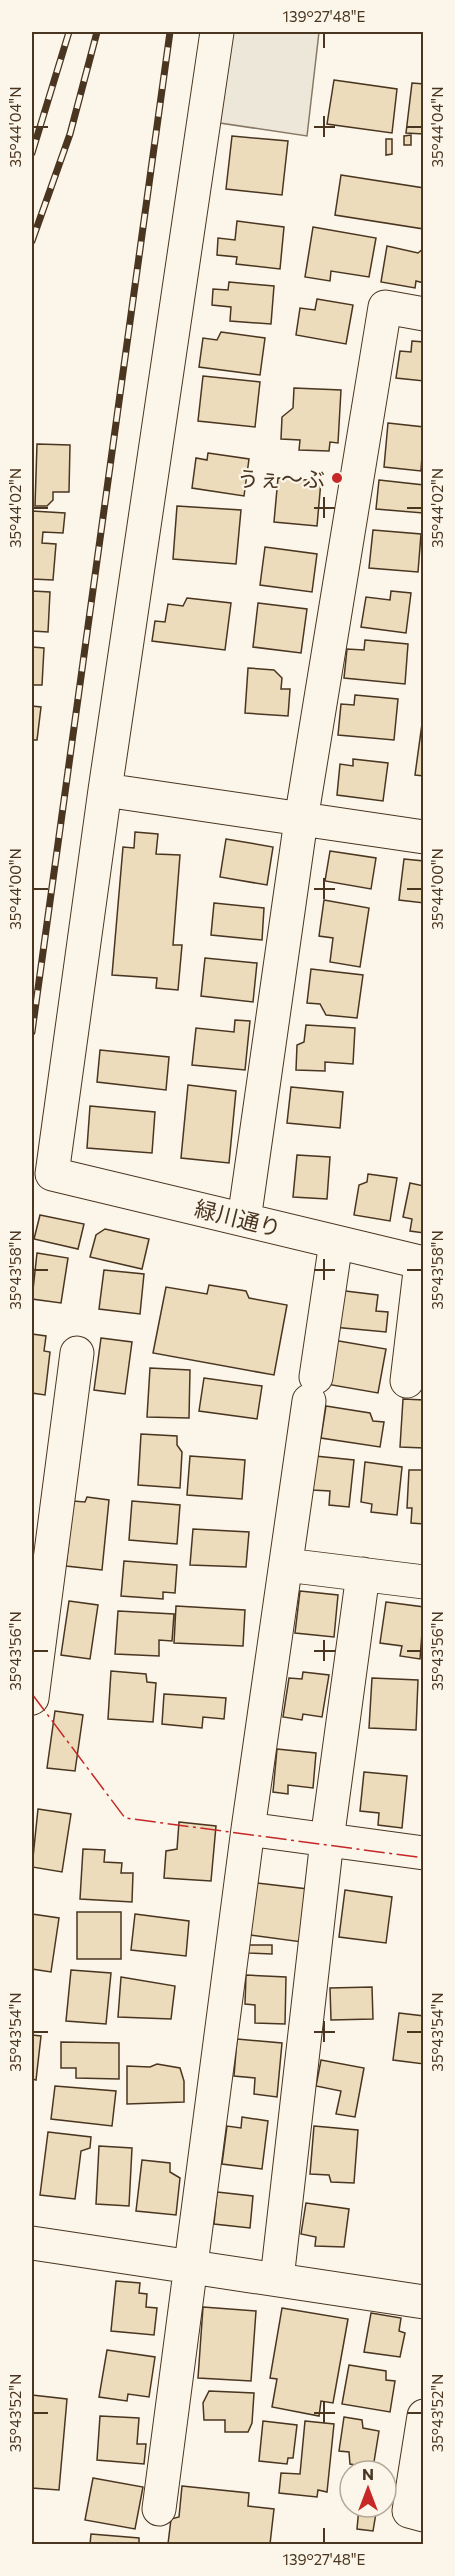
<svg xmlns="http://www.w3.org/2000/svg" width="455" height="2576" font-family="Commissioner,'Noto Sans JP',sans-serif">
<rect width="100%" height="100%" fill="#fbf6e9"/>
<path fill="#ede7d9" stroke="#887966" stroke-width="1.5" d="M231,32H319L307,136L220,123Z"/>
<path fill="#ecdcbc" stroke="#4a3520" stroke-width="1.5" d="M334,80L397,89L392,133L327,124Z
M412,83L424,84V134L406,133Z
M411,135V145H404V136Z
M232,136L288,141L282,195L226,189Z
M386,139H392V154L386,155Z
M341,175L424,188V229L335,215Z
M237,221L284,227L280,269L236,264L237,257L217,255L218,238L235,240Z
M313,227L376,238L369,277L331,271L330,281L305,277Z
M387,246L418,253L424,248V283L416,281L415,288L381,282Z
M229,282L274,286L271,324L230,321L231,307L212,305L213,289L228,290Z
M317,299L353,305L346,344L296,335L300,308L315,310Z
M221,332L265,338L260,375L199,367L203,338L217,340Z
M412,341L424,342V381L396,378L400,351L411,352Z
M203,376L260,382L255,427L198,421Z
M294,388L341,390L338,443L330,442L329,451L299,450L300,440L281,439L282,417L293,408Z
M388,423L424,427L421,471L384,467Z
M37,444L70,445L69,492H53V500L47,506H35Z
M208,453L249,459L244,496L192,488L196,458L207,460Z
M278,478L321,481L317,526L274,522Z
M379,480L424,485L423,513L376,509Z
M177,506L241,510L236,564L173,559Z
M32,511L65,513L63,533L43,532L42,543L56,544L53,580L32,579Z
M373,530L421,534L418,572L369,568Z
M265,547L317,554L312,592L260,585Z
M32,591L50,592L48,632L32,631Z
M391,591L411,593L406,633L361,627L366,597L390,600Z
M187,598L231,603L225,650L152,641L155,621L165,622L168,604L183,606Z
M258,603L307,609L301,653L253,647Z
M365,640L408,644L405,684L344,678L347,649L364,650Z
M32,647L44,648L42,685H32Z
M248,668L274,670L282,678L281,689H290L288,716L245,713Z
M355,695L398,699L394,740L338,735L341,704L354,705Z
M32,706L41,707L37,740H32Z
M422,724L424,725V776L415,775Z
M353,759L388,763L383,801L337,795L340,764L353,766Z
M135,832L158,834L156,854L180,855L173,945H182L178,990L156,988L157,978L112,975L123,847L134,848Z
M226,839L273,847L267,885L220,877Z
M330,851L376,858L371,889L325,881Z
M404,859L424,861V903L399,900Z
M324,900L369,908L360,967L330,962L333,938L319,936Z
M214,903L264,908L262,940L211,935Z
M205,958L257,963L253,1002L201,996Z
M311,969L363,975L357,1018L326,1015L320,1004L307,1003Z
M235,1020L250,1021L245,1070L192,1065L196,1028L234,1032Z
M306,1025L355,1028L353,1064L325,1062V1071L296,1070L297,1045L304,1042Z
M100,1050L169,1057L166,1090L97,1082Z
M188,1085L236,1091L229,1163L181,1158Z
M291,1087L343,1092L340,1128L287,1123Z
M90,1106L155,1112L152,1153L87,1148Z
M297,1155L330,1157L327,1199L293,1197Z
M368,1174L397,1178L390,1221L354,1215L359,1185L367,1182Z
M410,1183L424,1186V1233L410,1231L412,1219L403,1217Z
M40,1215L84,1224L78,1249L34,1239Z
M105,1229L149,1239L142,1269L90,1257L96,1235Z
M37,1253L68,1258L61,1303L32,1299Z
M104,1270L144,1274L140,1314L99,1309Z
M209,1285L246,1291L249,1298L287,1305L274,1375L153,1353L166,1287L207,1294Z
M337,1290L378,1295L376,1311L388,1312L386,1332L333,1327Z
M32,1334L46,1336L44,1351L50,1352L45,1395L32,1393Z
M101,1338L132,1342L125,1394L94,1390Z
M333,1340L386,1349L378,1393L326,1384Z
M150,1368L190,1370L189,1418L147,1417Z
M204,1378L262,1386L257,1419L199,1411Z
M403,1399L424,1400V1448L400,1447Z
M326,1406L370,1413L373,1421L384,1422L380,1447L321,1438Z
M141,1434L177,1436V1445L182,1452L180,1488L138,1485Z
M190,1456L245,1460L242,1499L187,1495Z
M315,1456L354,1460L349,1507L329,1505L330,1491L312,1490Z
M365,1462L402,1467L397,1515L371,1512L372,1504L361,1502Z
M409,1470H424V1524L411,1523L412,1508H407Z
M87,1497L109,1500L102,1570L66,1566L73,1501L85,1502Z
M132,1501L180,1505L177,1544L129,1540Z
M193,1529L249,1532L246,1567L190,1565Z
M124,1561L177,1565L175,1593L163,1592V1599L121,1596Z
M300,1591L338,1595L334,1637L295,1633Z
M69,1601L98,1605L90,1659L61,1655Z
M386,1602L424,1607L420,1659L400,1656L402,1646L380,1643Z
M176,1606L245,1610L243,1646L174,1643Z
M118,1611L174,1614L172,1641L159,1640V1656L115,1654Z
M111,1671L146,1674L147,1682L156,1683L153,1722L108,1719Z
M303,1672L329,1675L322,1717L303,1714L302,1720L283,1717L289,1678L302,1679Z
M372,1678L418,1680L416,1730L369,1728Z
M164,1694L226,1698L224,1719L203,1717L202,1728L162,1724Z
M55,1711L83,1715L75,1771L47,1768Z
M277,1749L316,1753L313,1788L288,1785V1794L273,1792Z
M364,1772L407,1776L402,1828L378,1825L379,1813L360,1811Z
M38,1809L71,1814L62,1872L32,1867Z
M179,1822L216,1826L211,1881L164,1878L166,1851L177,1849Z
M83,1849L105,1850L104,1862L122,1863L121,1873H133L132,1902L80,1899Z
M257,1883L308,1889L302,1942L250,1935Z
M345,1890L392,1897L386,1943L339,1937Z
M77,1912H121V1959H77Z
M32,1914L59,1918L51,1972L32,1969Z
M135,1914L189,1921L186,1956L131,1950Z
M248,1945H272V1954L248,1953Z
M71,1970L111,1973L106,2024L66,2021Z
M246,1975L286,1977L285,2024L255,2023V2005L245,2004Z
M121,1977L175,1986L171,2019L118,2017Z
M372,1987L373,2019L331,2020L330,1988Z
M399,2013L424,2016V2064L393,2060Z
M32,2035L41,2036L36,2080L32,2079Z
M237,2039L282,2043L277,2097L254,2094L255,2078L234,2076Z
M61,2042L119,2043V2079L76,2078V2068H61Z
M321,2060L364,2068L355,2117L336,2114L341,2091L316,2086Z
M157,2064L180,2068L184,2081V2102L127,2104V2066L150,2067Z
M55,2086L116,2091L112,2126L51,2119Z
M242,2117L268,2121L262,2169L222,2164L227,2126L241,2128Z
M314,2126L358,2130L354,2183L331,2182L329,2175L310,2174Z
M48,2132L91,2137L90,2148L81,2151L75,2199L40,2195Z
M99,2146L132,2148L129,2206L96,2204Z
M142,2160L170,2163V2172L180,2178L176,2215L136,2211Z
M217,2192L253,2196L250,2228L214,2224Z
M306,2203L349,2209L344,2247L315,2246L316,2237L301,2234Z
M116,2281L140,2283L139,2293L147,2294L146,2307L157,2308L154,2335L111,2331Z
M203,2307L256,2311L251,2381L198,2378Z
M282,2308L348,2319L333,2403L321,2401L319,2416L272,2407L277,2379L270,2378Z
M371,2313L401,2318L399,2331L405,2333L400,2357L364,2352Z
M107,2350L155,2357L149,2397L128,2394L127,2401L99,2397Z
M349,2365L386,2371V2380L395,2381L390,2412L342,2404Z
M209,2391L254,2393L252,2423L248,2432H225V2420H204L203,2403Z
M32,2395L67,2399L59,2490L32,2488Z
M100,2416L139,2418L137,2444H146L144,2464L97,2460Z
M344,2417L362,2420L363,2428L379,2431L373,2468L350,2464L349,2452L339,2451Z
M263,2421L297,2425L293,2458H288L287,2464L259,2461Z
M305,2421L334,2424L327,2492L318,2490L317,2497L279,2493L281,2473L300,2474Z
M93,2478L143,2487L135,2529L85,2520Z
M182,2486L249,2493L248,2506L274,2509L270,2544H168L171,2519L179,2517Z
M359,2507H377L373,2531L357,2529Z
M91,2534L139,2538V2544H90Z"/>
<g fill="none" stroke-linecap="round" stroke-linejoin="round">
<g stroke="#4a3520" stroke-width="35">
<path id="minor" d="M217,32L105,790L52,1174L424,1263
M105,790L424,837
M244,1220L301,820L385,307L424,314
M316,1377L336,1242
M407,1381L421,1263
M286,1565L424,1582
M32,1698L77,1353
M248,1829L424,1853
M32,2243L424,2302
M277,2279L327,1840L363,1574
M424,2416L409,2511L424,2515
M159,2509L248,1829L309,1401"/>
</g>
<use href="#minor" stroke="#fbf6e9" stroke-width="33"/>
<g stroke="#4a3520" stroke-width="7">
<path id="rail" d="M32,153L69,32
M32,241L70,134L97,32
M32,1032L170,32"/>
</g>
<use href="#rail" stroke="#fbf6e9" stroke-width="4.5" stroke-dasharray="14" stroke-linecap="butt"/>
<path stroke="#c62828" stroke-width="1.5" stroke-dasharray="21 4.5 3 4.5" stroke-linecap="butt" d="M32,1694L125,1818L424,1858"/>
</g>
<path fill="none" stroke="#4a3520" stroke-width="2" d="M324,33V48M324,116V137M33,127H48M314,127H335M407,127H422M324,497V518M33,508H48M314,508H335M407,508H422M324,878V899M33,889H48M314,889H335M407,889H422M324,1259V1280M33,1270H48M314,1270H335M407,1270H422M324,1640V1661M33,1651H48M314,1651H335M407,1651H422M324,2021V2042M33,2032H48M314,2032H335M407,2032H422M324,2402V2423M33,2413H48M314,2413H335M407,2413H422M324,2528V2543"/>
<circle fill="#c62828" stroke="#fbf6e9" stroke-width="2" cx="337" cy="478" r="6"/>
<g text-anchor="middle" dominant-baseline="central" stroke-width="4.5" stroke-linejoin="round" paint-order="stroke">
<g font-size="22" fill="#4a3520" stroke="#fbf6e9" text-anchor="end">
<text x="325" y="478">うぇ～ぶ</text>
</g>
<g font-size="22" fill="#4a3520" stroke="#fbf6e9">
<text transform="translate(238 1218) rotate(14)">緑川通り</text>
</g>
</g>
<rect width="455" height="2576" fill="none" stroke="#fbf6e9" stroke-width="66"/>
<g transform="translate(368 2489)"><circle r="28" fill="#fbf6e9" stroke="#b4a999" stroke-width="1.5"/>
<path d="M0-4.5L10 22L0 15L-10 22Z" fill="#c62828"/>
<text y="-9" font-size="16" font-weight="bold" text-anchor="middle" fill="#4a3520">N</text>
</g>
<rect x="33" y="33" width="389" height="2510" fill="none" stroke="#4a3520" stroke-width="2"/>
<g font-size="15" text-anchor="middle" fill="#4a3520">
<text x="324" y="22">139°27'48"E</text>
<text transform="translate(16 127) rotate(-90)" y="5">35°44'04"N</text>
<text transform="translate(438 127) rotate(-90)" y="5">35°44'04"N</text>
<text transform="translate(16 508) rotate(-90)" y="5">35°44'02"N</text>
<text transform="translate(438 508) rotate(-90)" y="5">35°44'02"N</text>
<text transform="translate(16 889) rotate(-90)" y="5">35°44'00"N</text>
<text transform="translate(438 889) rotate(-90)" y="5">35°44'00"N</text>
<text transform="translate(16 1270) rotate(-90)" y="5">35°43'58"N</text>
<text transform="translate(438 1270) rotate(-90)" y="5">35°43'58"N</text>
<text transform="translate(16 1651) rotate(-90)" y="5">35°43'56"N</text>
<text transform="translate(438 1651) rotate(-90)" y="5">35°43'56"N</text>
<text transform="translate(16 2032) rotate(-90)" y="5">35°43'54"N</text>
<text transform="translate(438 2032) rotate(-90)" y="5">35°43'54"N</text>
<text transform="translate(16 2413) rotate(-90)" y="5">35°43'52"N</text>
<text transform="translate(438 2413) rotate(-90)" y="5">35°43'52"N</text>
<text x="324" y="2565">139°27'48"E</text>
</g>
</svg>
